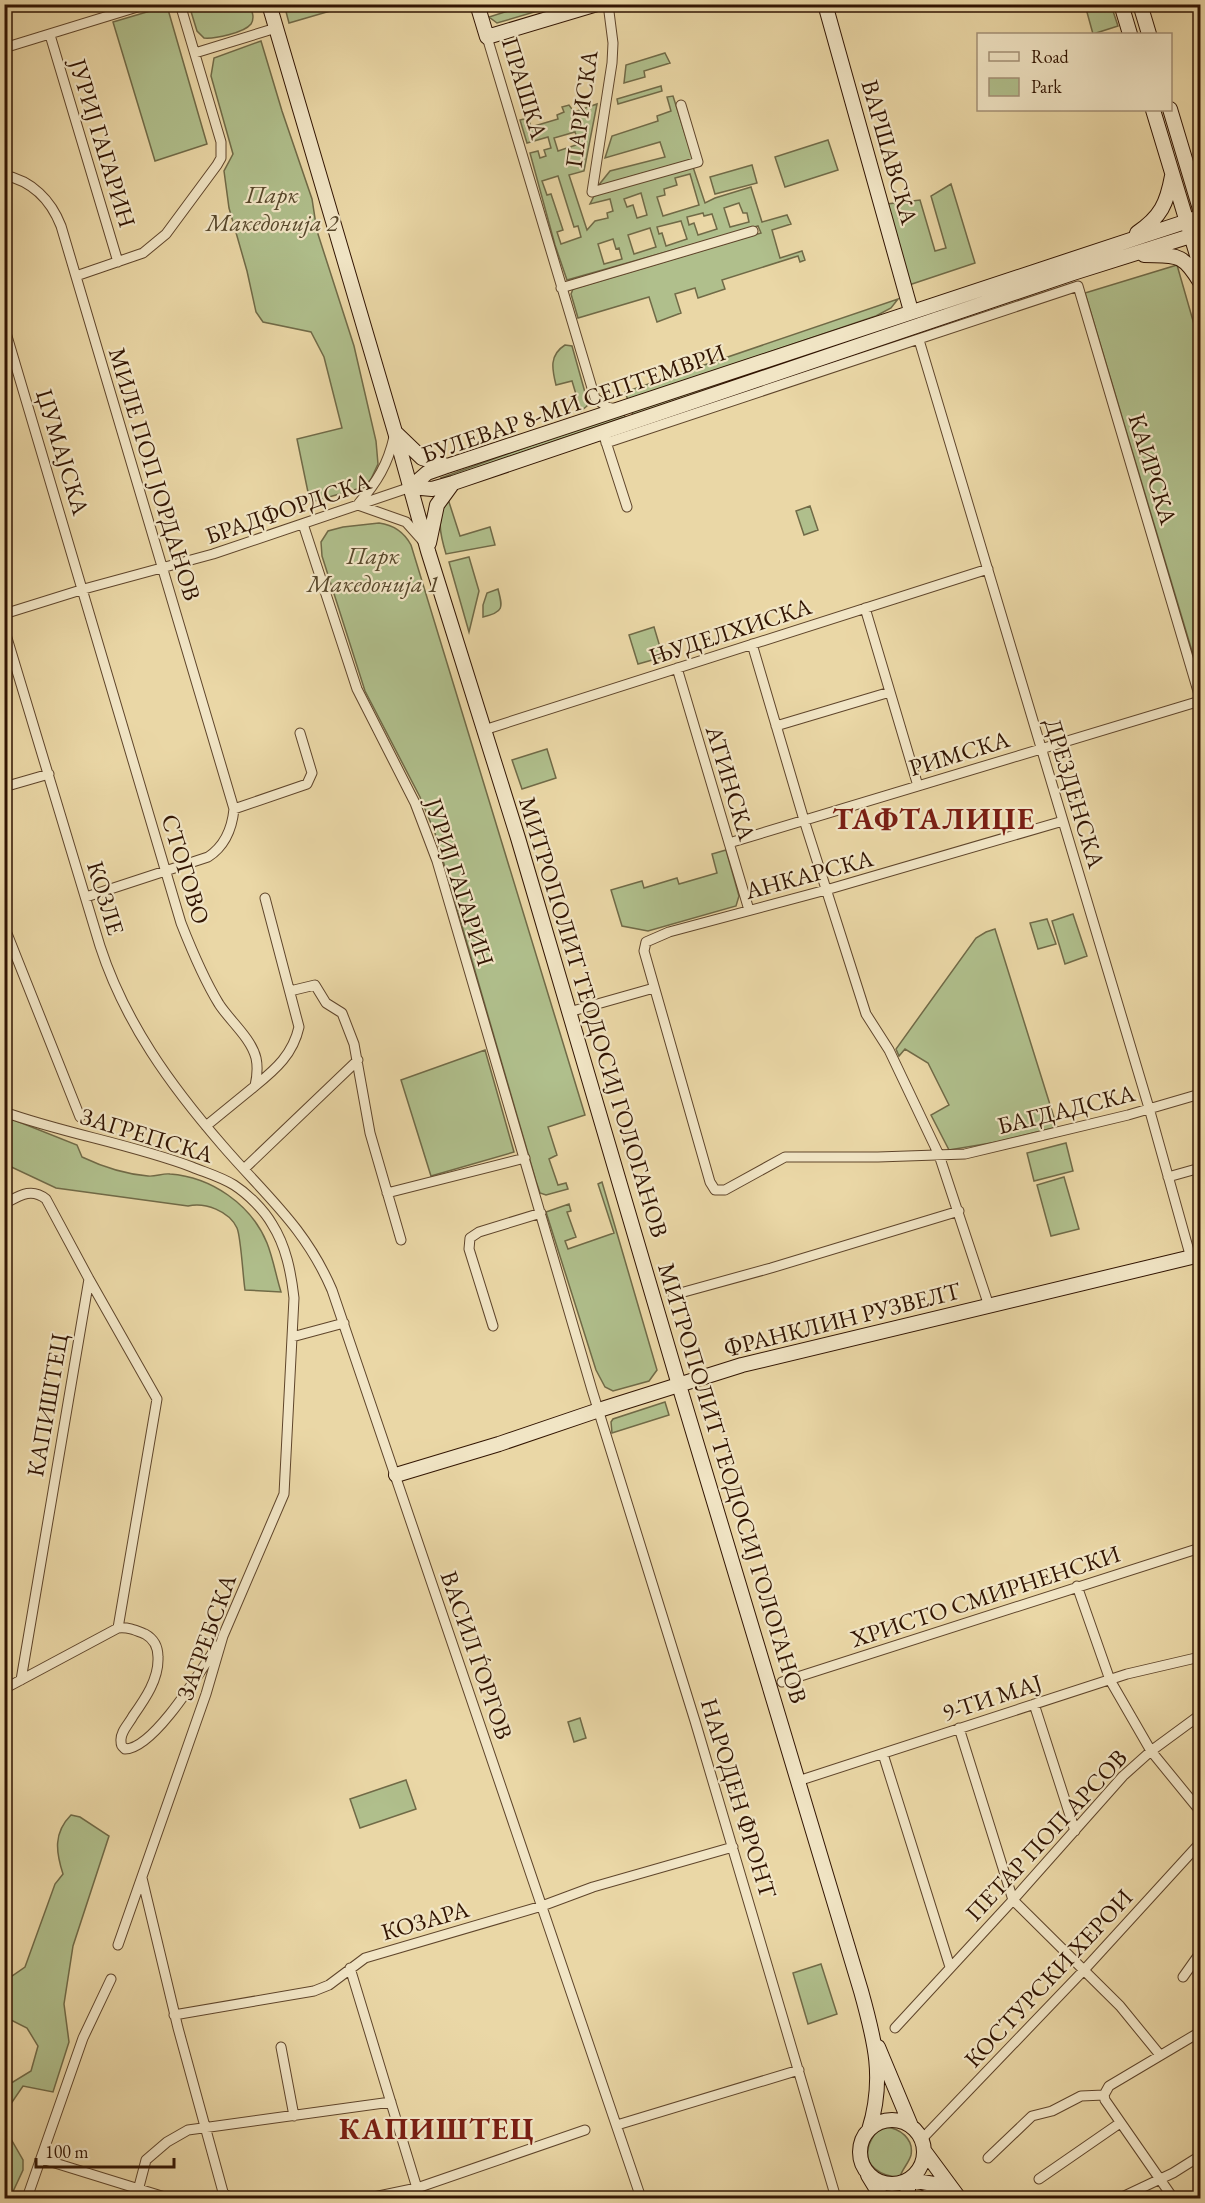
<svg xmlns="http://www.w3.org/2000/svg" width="1205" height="2203" font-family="'EB Garamond',serif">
<rect width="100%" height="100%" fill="#ead7a6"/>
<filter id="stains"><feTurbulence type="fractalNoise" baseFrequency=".00333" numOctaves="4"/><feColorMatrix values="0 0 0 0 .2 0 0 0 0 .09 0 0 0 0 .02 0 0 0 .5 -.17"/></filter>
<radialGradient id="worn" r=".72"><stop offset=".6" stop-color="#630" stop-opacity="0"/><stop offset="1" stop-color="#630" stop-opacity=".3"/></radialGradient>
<path fill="#b0bf8c" stroke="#706a47" stroke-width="1.5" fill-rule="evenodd" d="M284,4H351V5L289,23Z
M189,5H250C252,11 255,18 251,24C244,33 214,39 204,38L197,31Z
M506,5H518L519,7L526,5H558L497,23L489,17L508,11Z
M1085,5H1111L1118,26L1093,34Z
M167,6L207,144L155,161L113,22Z
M261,41L282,111L312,199L317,231L354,346L376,441L378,464L371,479L364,487L315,501L309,497L297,439L342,428L324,357L311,332L263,322L256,312L247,271L229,208L224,171L233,154L211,76L214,58Z
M665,53L670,63L644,71L645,77L624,83L626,65Z
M661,86L662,91L618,104L617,99Z
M673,96L693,159L598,186L610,171L665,157L660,142L605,158L612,136L658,121L657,116L671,111L667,97Z
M597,104L584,171L569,175L587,230L595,221L608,218L607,213L613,211L610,199L590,204L594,196L692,164L705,203L715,198L751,187L762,222L787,215L791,224L772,230L780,258L802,251L805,260L800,262L798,256L722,280L725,289L698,298L695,288L675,294L681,313L657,322L649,297L578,318L571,294L573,289L761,233L758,226L567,280L555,245L530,153L538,151L540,158L546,156L544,150L551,148L548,137L527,143L520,120L528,118L531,127L558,119L557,115L564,112L562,107L569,105L574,112ZM575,132L579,144L558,151L554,138ZM690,174L699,205L663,216L657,197L665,195L664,189L677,185L675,178ZM558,176L574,227L578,226L581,237L561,244L557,232L563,230L551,194L547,195L542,181ZM641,193L647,215L637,218L633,205L627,207L624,199ZM739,203L743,213H747L749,222L730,227L724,208ZM703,213L704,216L712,214L717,229L698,235L694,223L689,225L687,217ZM681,221L687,239L666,246L662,233L659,234L657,227ZM650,228L656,247L634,254L628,235ZM613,239L616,249L619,248L622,259L604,264L598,244Z
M828,140L838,170L785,187L775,157Z
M752,165L757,183L715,194L710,177Z
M951,184L975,263L909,285L887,204L920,200L935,251L946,248L931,196Z
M1177,265L1200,345V678L1085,293Z
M898,299L891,308L876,316L628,400L625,392Z
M896,320L898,325L755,374L754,369Z
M565,345L572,346L586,396L587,406L581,411L572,381L556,385C552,369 549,355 565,345Z
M743,372L745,377L633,415L631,410Z
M623,412L625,417L442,480L441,478Z
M448,499L460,536L490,527L495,545L446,554C440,534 436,518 448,499Z
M810,506L818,530L804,535L796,511Z
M379,523C394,525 404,532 411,545L585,1115L548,1127L557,1155L549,1159L558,1185L566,1183L568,1189L546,1195L540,1193L536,1181L435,833L420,797L365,691L322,556L321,542L328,531L343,527Z
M469,557L479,591L469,632L449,562Z
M498,589C503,608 504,612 483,617V605L487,593Z
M654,627L663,657L638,664L629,635Z
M547,749L556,778L522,789L512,760Z
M726,850L739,896L736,906L648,931L622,926L611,890L642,881L644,888L677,878L679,884L717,873L712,854Z
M1073,914L1087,956L1065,964L1052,921Z
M1047,919L1056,944L1038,949L1030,923Z
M995,929L1057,1127L997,1142L949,1150L931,1115L949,1105L928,1063L905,1049L899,1056L896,1049L976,938L986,932Z
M485,1050L514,1152L431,1176L401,1080Z
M4,1116L77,1145L82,1157C103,1167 124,1174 148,1176C155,1177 163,1173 170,1174C211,1177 251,1204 267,1243C273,1258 276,1276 281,1292L245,1290C243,1278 241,1237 237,1228C229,1211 205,1202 188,1206L56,1188L5,1164Z
M1066,1143L1073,1171L1034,1181L1027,1153Z
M1064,1177L1079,1229L1051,1236L1037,1185Z
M602,1182L657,1370L649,1381L613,1391L605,1387L596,1370L546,1212L569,1204L571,1211L567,1212L576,1237L565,1241L568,1249L614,1233L598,1184Z
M665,1402L669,1415L612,1433L611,1422L613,1419Z
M580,1718L586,1738L574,1742L568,1722Z
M406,1780L416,1809L360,1828L350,1799Z
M71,1815L80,1817L109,1836L73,1946L64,2004L69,2042L53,2092L23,2086L8,2108L7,2132L23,2160V2170L10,2198H5V2083L13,2082L31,2071L38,2046L27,2028L5,2017V1981L25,1967L55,1884L63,1874C56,1852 53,1833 71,1815Z
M821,1964L837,2014L808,2024L793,1973Z
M885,2127C900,2128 914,2139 911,2155C909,2163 902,2169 900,2177C882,2177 862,2166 869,2145C871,2139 875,2134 878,2128Z"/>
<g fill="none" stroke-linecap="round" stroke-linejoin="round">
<g stroke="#5f452b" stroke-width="11">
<path id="street" d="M608,4L613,43L612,63L592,192L698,162L681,105
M50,35L118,262
M487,37L595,398L607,407L616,409
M4,48L147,4
M195,53L276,28
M4,175C32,181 51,200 61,226L234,809C232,829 225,846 208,857L86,897
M76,276L143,253L166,234L217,165L221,158V142L180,4
M561,288L753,231
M4,326L181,923C192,951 203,978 219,1004C230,1021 251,1038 256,1058C258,1067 257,1077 255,1086L206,1126
M919,340L1149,1108L1191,1258
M605,439L627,507
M606,443L1078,286L1200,698
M359,503C377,482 388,464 394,437
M358,505L406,522L422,540
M303,524L357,689L415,803L437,861L592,1390L695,1721L836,2198
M865,608L918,786
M4,614L84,589L213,554L411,487
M4,628L100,946C125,1023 171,1086 223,1146C266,1196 305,1227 332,1290L641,2198
M752,644L804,820L866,1014L889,1050L939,1155L989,1306
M677,668L749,910
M776,726L890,692
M484,730L988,569
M4,787L49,774
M234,809L307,784L312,773L300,733
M1063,821L826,890L669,932L646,942L644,951L710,1182L715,1190H725L785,1157H878L965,1154L1128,1115L1200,1094
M729,843L1200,701
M4,926L80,1117
M290,991L315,985L326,1003L342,1013L354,1044L370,1133L401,1240
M569,1012L654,988
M255,1086C276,1069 293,1054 299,1027L265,898
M4,1112C66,1134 131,1144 192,1167C207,1173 221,1177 234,1185C248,1194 264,1210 272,1224C286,1246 291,1272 294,1298L284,1494L223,1636L206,1694L118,1945
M244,1169L358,1060
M1168,1177L1200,1168
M387,1193L525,1158
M4,1204C19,1196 31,1187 46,1199L89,1279L157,1399L118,1628
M673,1295L771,1268L959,1211
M493,1326L469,1249L470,1238L479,1232L541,1213
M292,1337L344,1323
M1077,1586L1110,1680L1151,1751L1200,1811
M21,1680L89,1279
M782,1682L1200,1548
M4,1689L118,1628C129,1627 135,1630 145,1634C154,1639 158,1647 158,1657C159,1679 145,1699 133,1716C129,1724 120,1732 121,1741C121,1746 122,1746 125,1749C154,1749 201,1670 217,1646
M1034,1704L1075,1831
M959,1728L1013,1900L1120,2006L1160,2055
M883,1754L950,1967
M798,1781L1127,1674L1200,1657
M142,1878L178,2028L223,2192L229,2198
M350,1968L420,2198
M1183,1977L1200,1953
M174,2015L314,1991L329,1985L365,1958L542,1906L593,1887L733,1847
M895,2028L1013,1900L1123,1776L1151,1751L1200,1715
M281,2047L294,2116
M1104,2095L1105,2100L1173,2198
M1104,2095L1109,2086L1200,2032
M617,2125L799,2070
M922,2139L1084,1970L1200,1843
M988,2158L1032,2116L1052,2111L1081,2096L1104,2095
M42,2159L168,2198
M1039,2179L1120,2123
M27,2198L83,2038L111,1979
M136,2198L146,2160L167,2142L188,2130L391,2102
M369,2198L417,2188L585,2130
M1120,2198L1173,2173L1200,2156"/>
</g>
<g stroke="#311402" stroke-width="16">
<path id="secondary" d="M269,4L395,432L428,551L518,838L679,1385L861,1991C875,2041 885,2079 869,2130
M477,4L487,37L597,4
M825,4L911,311
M1121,4L1130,34
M1140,4L1149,34
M1170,109L1200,209
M1153,110L1200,265
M1137,233C1161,217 1167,203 1172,176
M1144,255C1176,256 1182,252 1200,282
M397,434L422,458L447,466
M411,487L427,473L447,466L1200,217
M411,487L432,489L453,483L1073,273L1200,233
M429,543L437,505L453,483
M396,1475L499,1444L599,1410L742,1365L1200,1255
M878,2047L911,2126
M860 2152a32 32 0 1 1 64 0a32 32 0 1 1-64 0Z
M925,2152L959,2198
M868,2175L882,2198
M910,2180L934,2184L955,2197
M906,2198L910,2180
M924,2198L934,2193L950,2197"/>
</g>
<use href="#street" stroke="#f1e5c5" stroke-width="9"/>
<use href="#secondary" stroke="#f1e5c5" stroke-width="14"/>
</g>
<g text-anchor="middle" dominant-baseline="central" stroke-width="4.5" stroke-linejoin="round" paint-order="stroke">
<g font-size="24" fill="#311402" stroke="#f1e5c5">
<text transform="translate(525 88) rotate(73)">ПРАШКА</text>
<text transform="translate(581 109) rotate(-82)">ПАРИСКА</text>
<text transform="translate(103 143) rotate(73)">ЈУРИЈ ГАГАРИН</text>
<text transform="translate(890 152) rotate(74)">ВАРШАВСКА</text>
<text transform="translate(573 403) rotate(-19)">БУЛЕВАР 8-МИ СЕПТЕМВРИ</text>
<text transform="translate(63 452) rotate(73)">ЏУМАЈСКА</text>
<text transform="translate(1153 469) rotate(73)">КАИРСКА</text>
<text transform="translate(155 474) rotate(73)">МИЛЕ ПОП ЈОРДАНОВ</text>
<text transform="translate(288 508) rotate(-19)">БРАДФОРДСКА</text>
<text transform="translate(730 631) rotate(-18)">ЊУДЕЛХИСКА</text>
<text transform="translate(959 753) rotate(-17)">РИМСКА</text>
<text transform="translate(731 783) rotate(73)">АТИНСКА</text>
<text transform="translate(1075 793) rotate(73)">ДРЕЗДЕНСКА</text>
<text transform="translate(186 869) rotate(73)">СТОГОВО</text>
<text transform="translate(809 874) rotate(-15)">АНКАРСКА</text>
<text transform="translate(460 882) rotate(72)">ЈУРИЈ ГАГАРИН</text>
<text transform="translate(106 898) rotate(73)">КОЗЛЕ</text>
<text transform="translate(594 1017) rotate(73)">МИТРОПОЛИТ ТЕОДОСИЈ ГОЛОГАНОВ</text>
<text transform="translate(1066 1109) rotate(-14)">БАГДАДСКА</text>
<text transform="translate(147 1135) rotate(17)">ЗАГРЕПСКА</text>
<text transform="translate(842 1319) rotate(-14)">ФРАНКЛИН РУЗВЕЛТ</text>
<text transform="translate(47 1405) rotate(-80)">КАПИШТЕЦ</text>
<text transform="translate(733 1483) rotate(73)">МИТРОПОЛИТ ТЕОДОСИЈ ГОЛОГАНОВ</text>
<text transform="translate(985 1596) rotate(-18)">ХРИСТО СМИРНЕНСКИ</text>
<text transform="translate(206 1637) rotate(-70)">ЗАГРЕБСКА</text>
<text transform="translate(477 1655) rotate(71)">ВАСИЛ ЃОРГОВ</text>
<text transform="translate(992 1697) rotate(-18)">9-ТИ МАЈ</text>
<text transform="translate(739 1798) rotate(73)">НАРОДЕН ФРОНТ</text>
<text transform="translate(1046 1835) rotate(-47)">ПЕТАР ПОП АРСОВ</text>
<text transform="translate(425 1920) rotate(-16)">КОЗАРА</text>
<text transform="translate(1048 1978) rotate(-47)">КОСТУРСКИ ХЕРОИ</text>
</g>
<g font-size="24" font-style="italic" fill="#57472b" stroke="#f1e5c5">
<text x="272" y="194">Парк<tspan x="272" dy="28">Македонија 2</tspan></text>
<text x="373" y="555">Парк<tspan x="373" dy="28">Македонија 1</tspan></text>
</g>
<g font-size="30" font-weight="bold" letter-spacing="1.5" fill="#7a1f14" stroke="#f1e5c5">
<text x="934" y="818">ТАФТАЛИЏЕ</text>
<text x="437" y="2128">КАПИШТЕЦ</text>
</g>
</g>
<rect width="1205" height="2203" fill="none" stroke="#ead7a6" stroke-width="24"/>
<rect x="6" y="6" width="1193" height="2191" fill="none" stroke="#311402" stroke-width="3"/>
<rect x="12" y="12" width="1181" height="2179" fill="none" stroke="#311402" stroke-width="1.5"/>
<rect x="977" y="33" width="195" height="78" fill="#f1e5c5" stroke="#a49177" stroke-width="1.5"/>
<rect x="989" y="52" width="30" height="9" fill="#f1e5c5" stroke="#a49177" stroke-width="1.5"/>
<text x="1031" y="63" font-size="18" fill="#311402">Road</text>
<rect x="989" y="78" width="30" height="18" fill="#b0bf8c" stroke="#a49177" stroke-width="1.5"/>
<text x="1031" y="93" font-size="18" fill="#311402">Park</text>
<path d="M36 2158v9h138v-9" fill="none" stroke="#311402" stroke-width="3"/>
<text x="45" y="2158" font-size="18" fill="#311402" stroke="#f1e5c5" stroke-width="4.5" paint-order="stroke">100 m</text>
<rect width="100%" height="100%" filter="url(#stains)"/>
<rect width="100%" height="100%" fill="url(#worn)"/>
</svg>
